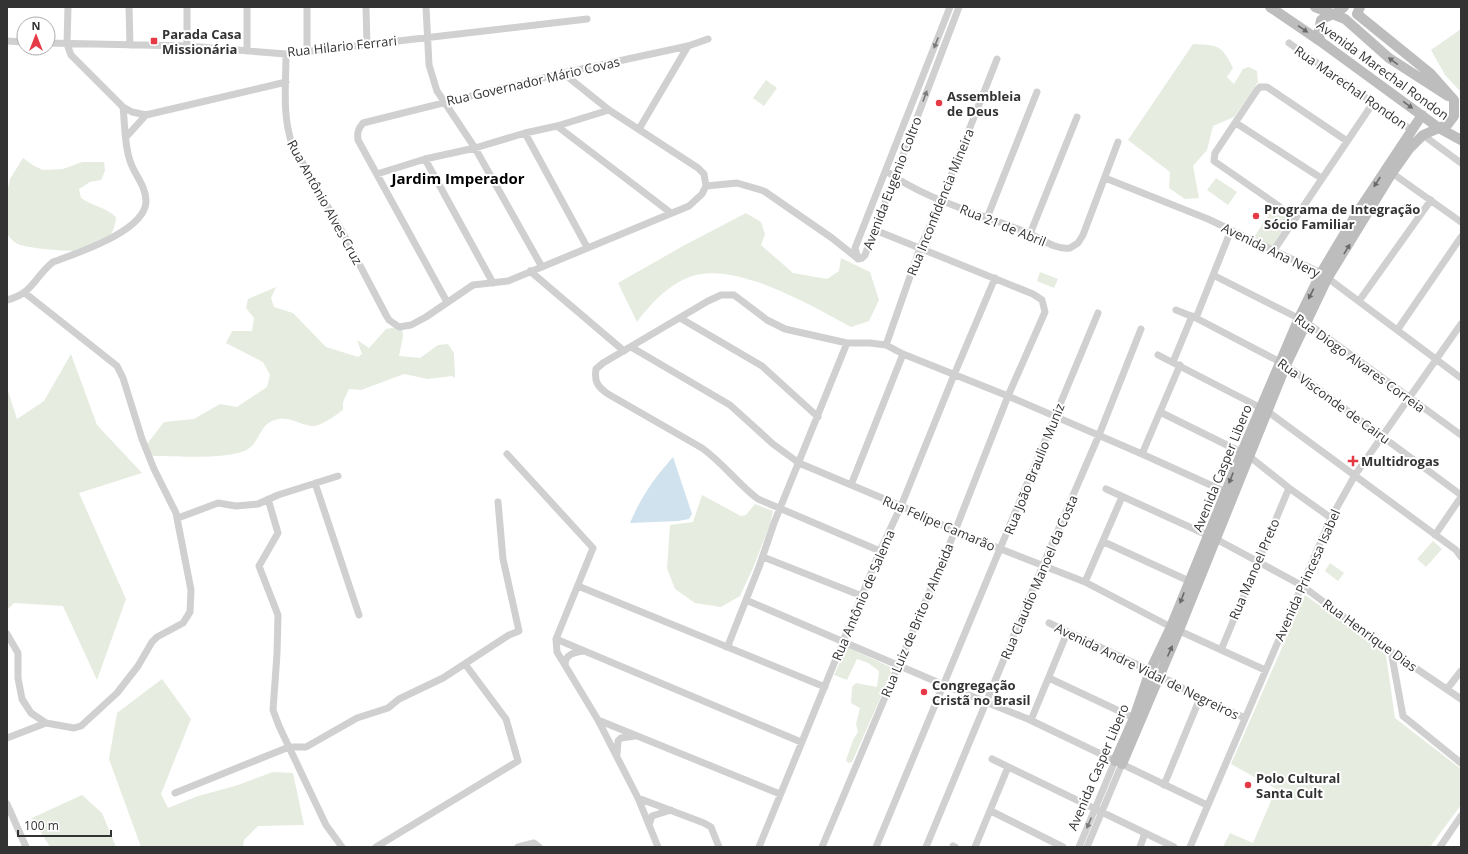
<svg xmlns="http://www.w3.org/2000/svg" width="1468" height="854" font-family="'Open Sans',sans-serif">
<rect width="100%" height="100%" fill="#fff"/>
<path fill="#e6ecdf" d="M1461,29V92L1445,75L1431,50Z
M1193,44C1218,45 1222,45 1233,68L1227,77L1234,84L1243,69L1249,67L1257,71L1258,82L1234,117L1213,126L1207,150L1193,166L1199,198L1185,199L1169,188L1170,172L1128,140Z
M766,80L777,88L764,106L753,98Z
M23,158L34,166L43,170L63,169L82,162H104L105,171L101,180L90,182L79,189L81,198C93,206 105,207 116,217C115,232 107,244 92,250C82,253 25,249 16,243C12,241 10,237 7,234L8,188L10,179Z
M1216,178L1237,192L1228,205L1207,190Z
M1276,204L1296,218L1274,250L1252,240Z
M746,213L761,222L765,234L761,245L793,273L827,279L839,271L841,258L870,272L879,300L869,321L851,327C813,306 745,267 701,274C674,278 652,302 637,322L618,283L683,246Z
M1040,272L1058,279L1054,288L1037,281Z
M276,287L271,298L274,307L293,313L326,347L358,357L362,354L357,340L369,348L386,329L402,326L403,336L399,356L420,358L438,345L448,344L454,353L455,378L452,376L428,379L404,374L361,390L349,389L343,402V410C336,415 323,425 314,426C300,426 288,414 272,421C260,426 259,442 248,449C231,460 173,456 151,456L147,444L164,422L194,419L220,404L237,407L267,387L270,375L263,362L226,343L232,331H252L254,318L246,308L248,299Z
M71,354L97,425L142,473L79,493L126,599L97,680L63,606L14,603L7,610V388L17,419L44,401Z
M702,495L741,516L746,515L755,504L773,511L770,524L753,568L740,596L721,607L695,603L675,589L667,568L670,525L693,522Z
M1433,541L1442,549L1426,567L1417,559Z
M1330,563L1344,573L1338,581L1325,571Z
M1305,595L1379,648L1386,655L1395,718L1461,769V805L1430,847H1223L1230,833L1253,843L1276,789L1231,764Z
M847,647L890,667L891,674L852,762L848,763L846,760L853,740L858,732L856,724L860,708L851,703L852,687L856,683L877,687L879,671L868,663L857,659L847,680L834,675Z
M162,679L191,719L161,794L168,808L198,796L235,786L273,772L293,773L304,825L258,826L244,840L243,847H141L109,759L117,713Z
M82,795L102,813L116,847H50L32,818Z"/>
<path fill="#cfe2ee" d="M673,457L692,514L689,519L678,521L630,523C642,495 653,480 673,457Z"/>
<g fill="none" stroke-linecap="round" stroke-linejoin="round">
<path stroke="#d0d0d0" stroke-width="7" d="M129,7L130,45
M187,7V46
M247,7V51
M307,7V52
M366,7L367,45
M426,7L429,65L437,91L475,148L542,267
M7,41L24,42
M48,43L187,46L286,54L587,19
M1289,43L1413,131
M286,54C286,84 282,115 292,144L344,235L386,315L389,320L399,327L411,325L426,317L473,285L508,281L689,206L702,194L706,186
M563,73L609,110L698,168L704,174L706,186
M123,107L132,112L146,115L286,82
M1236,123L1321,178
M557,126L671,213
M639,129L688,46
M525,133L587,247
M1423,135L1461,163
M127,136L146,115
M425,159L493,283
M886,171C927,201 983,214 1030,234C1042,239 1055,250 1070,248L1078,243L1083,235L1118,142
M1392,173L1461,222
M377,174L425,159L475,148L525,133L557,126L609,110
M1105,178L1208,219L1321,273L1461,378
M706,186L737,183L764,191L832,238L857,258
M987,218L1037,92
M1296,218L1214,161L1215,153L1257,90L1260,87H1267L1347,141
M1030,234L1077,117
M1274,250L1373,103
M858,259L862,258L865,255L959,7
M858,259L855,248L950,7
M530,271L624,351
M1213,275L1306,322L1461,435
M7,300C34,293 34,277 53,262C77,253 146,231 146,201C146,186 134,174 130,161C124,144 125,124 123,107L71,55L67,44L68,7
M1359,301L1431,200
M447,302L358,140C357,133 358,129 363,123L563,73L688,46L708,39
M1176,310L1196,318L1286,365L1461,495
M680,318L762,366L818,417
M1196,318L1231,230
M1398,329L1461,237
M886,345L920,248L941,201L997,59
M631,347L730,405L773,444L799,463L901,506L955,531L1085,582L1171,627L1265,670
M1158,355L1267,411L1456,550L1461,557
M1173,362L1192,316
M1160,412L1249,456L1289,488L1331,518
M507,454L593,548L556,639L557,652L598,720L638,798L658,847
M1142,454L1180,365
M315,483L359,615
M851,485L903,354
M1106,489L1216,539L1301,585L1383,646L1461,699
M268,499L278,533L259,566L278,615L277,654L273,710L279,726L326,825L342,847
M178,518L218,503L236,506L258,504L278,495L338,476
M1435,535L1461,497
M1104,542L1189,581
M880,551L758,499C738,484 723,463 702,448L608,394C598,387 594,382 596,369L603,363L708,301L721,295H734L767,320L785,329L847,343H870L886,345L903,354L1008,396L1142,454L1226,492
M763,557L862,596
M1085,582L1122,497
M578,586L825,687
M746,600L944,685L1028,719L1207,805
M1049,623L1159,675L1200,698L1245,718
M7,634L18,653V678L22,699L31,713L46,723
M556,639L801,742
M726,647L729,646V643L759,567L774,523L847,343
M1221,650L1289,488
M1391,651L1403,716L1461,763
M565,665C565,654 575,652 584,651
M1049,678L1134,718
M1447,689L1461,671
M598,720L780,794
M1031,720L1067,633
M7,738L46,723L74,728L81,726L117,693L138,666L152,642L157,637L183,623L190,612L191,590L176,513L154,469L142,439L123,378L117,366L25,293
M617,754L618,741L621,738L635,736
M992,759L1174,847
M1164,785L1200,698
M175,793L289,747H306L357,718L388,708L399,699L443,678L509,635L519,631L503,559L498,502
M638,798L704,823L711,827L719,847
M7,804L26,847
M991,811L1063,847
M649,825L652,816L671,810
M953,846L955,847
M376,847L518,761L506,719L465,664
M518,847L534,843L539,847
M759,847L880,551L901,506L954,375L995,278
M822,847L955,531L1008,396L1045,312L1042,300L1033,294L875,230
M876,847L1098,313
M926,847L1043,565L1099,435L1141,329
M975,847L1008,767
M1079,847L1115,761
M1087,847L1122,764
M1140,847L1145,833
M1190,847L1331,518L1355,475L1461,324
M1440,847L1461,816"/>
<path stroke="#bdbdbd" stroke-width="10" d="M1270,7L1320,41L1439,128L1461,140
M1315,7L1345,19L1389,58L1448,96
M1320,41L1319,31L1321,20C1331,13 1334,17 1344,7
M1115,761L1134,718L1150,671L1171,627L1242,452L1299,318L1321,273L1355,216L1422,115
M1122,764L1179,630L1286,365L1327,279L1392,173L1409,149L1423,135L1448,124L1454,116V100L1431,74L1357,14L1360,7"/>
</g>
<defs><path id="oneway-solid" d="M-6-.8H1V-3.2L6.5 0L1 3.2V.8H-6Z"/></defs>
<g fill="#6a6a6a">
<use href="#oneway-solid" transform="translate(1303 29) rotate(34)"/>
<use href="#oneway-solid" transform="translate(1393 61) rotate(-144)"/>
<use href="#oneway-solid" transform="translate(1408 105) rotate(36)"/>
<use href="#oneway-solid" transform="translate(1377 182) rotate(123)"/>
<use href="#oneway-solid" transform="translate(1347 249) rotate(-58)"/>
<use href="#oneway-solid" transform="translate(1311 294) rotate(117)"/>
<use href="#oneway-solid" transform="translate(1231 478) rotate(112)"/>
<use href="#oneway-solid" transform="translate(1182 598) rotate(111)"/>
<use href="#oneway-solid" transform="translate(1170 651) rotate(-66)"/>
</g>
<g fill="#7a7a7a">
<use href="#oneway-solid" transform="translate(936 43) rotate(111)"/>
<use href="#oneway-solid" transform="translate(925 96) rotate(-70)"/>
<use href="#oneway-solid" transform="translate(1089 823) rotate(113)"/>
</g>
<g fill="#e63946" stroke="#fff" stroke-width="1.5">
<rect x="150" y="37" width="8" height="8" rx="2"/>
<circle cx="939" cy="103" r="4"/>
<circle cx="1256" cy="216" r="4"/>
<path d="M1351 455h4v4h4v4h-4v4h-4v-4h-4v-4h4z"/>
<circle cx="924" cy="692" r="4"/>
<circle cx="1248" cy="785" r="4"/>
</g>
<g text-anchor="middle" dominant-baseline="central" stroke-width="4" stroke-linejoin="round" paint-order="stroke">
<g font-size="13" font-weight="bold" fill="#333" stroke="#fff" text-anchor="start">
<text x="162" y="34">Parada Casa<tspan x="162" dy="15">Missionária</tspan></text>
<text x="947" y="96">Assembleia<tspan x="947" dy="15">de Deus</tspan></text>
<text x="1264" y="209">Programa de Integração<tspan x="1264" dy="15">Sócio Familiar</tspan></text>
<text x="1361" y="461">Multidrogas</text>
<text x="932" y="685">Congregação<tspan x="932" dy="15">Cristã no Brasil</tspan></text>
<text x="1256" y="778">Polo Cultural<tspan x="1256" dy="15">Santa Cult</tspan></text>
</g>
<g font-size="13" fill="#333" stroke="#fff">
<text transform="translate(342 46) rotate(-6)">Rua Hilario Ferrari</text>
<text transform="translate(1383 70) rotate(36)">Avenida Marechal Rondon</text>
<text transform="translate(533 81) rotate(-13)">Rua Governador Mário Covas</text>
<text transform="translate(1351 87) rotate(35)">Rua Marechal Rondon</text>
<text transform="translate(892 183) rotate(-69)">Avenida Eugenio Coltro</text>
<text transform="translate(325 202) rotate(61)">Rua Antônio Alves Cruz</text>
<text transform="translate(940 202) rotate(-68)">Rua Inconfidencia Mineira</text>
<text transform="translate(1003 225) rotate(22)">Rua 21 de Abril</text>
<text transform="translate(1271 250) rotate(26)">Avenida Ana Nery</text>
<text transform="translate(1360 363) rotate(36)">Rua Diogo Alvares Correia</text>
<text transform="translate(1334 401) rotate(36)">Rua Visconde de Cairu</text>
<text transform="translate(1222 468) rotate(-68)">Avenida Casper Libero</text>
<text transform="translate(1034 469) rotate(-68)">Rua João Braulio Muniz</text>
<text transform="translate(939 523) rotate(23)">Rua Felipe Camarão</text>
<text transform="translate(1254 569) rotate(-67)">Rua Manoel Preto</text>
<text transform="translate(1307 575) rotate(-66)">Avenida Princesa Isabel</text>
<text transform="translate(1039 577) rotate(-67)">Rua Claudio Manoel da Costa</text>
<text transform="translate(863 595) rotate(-67)">Rua Antônio de Salema</text>
<text transform="translate(917 620) rotate(-67)">Rua Luiz de Brito e Almeida</text>
<text transform="translate(1370 635) rotate(36)">Rua Henrique Dias</text>
<text transform="translate(1147 671) rotate(26)">Avenida Andre Vidal de Negreiros</text>
<text transform="translate(1098 767) rotate(-67)">Avenida Casper Libero</text>
</g>
<g font-size="15" font-weight="bold" fill="#000" stroke="#fff">
<text x="458" y="178">Jardim Imperador</text>
</g>
</g>
<rect width="1468" height="854" fill="none" stroke="#333333" stroke-width="16"/>
<g transform="translate(36 36)"><circle r="19" fill="#ffffff" stroke="#adadad"/>
<path d="M0-3L7 15L0 10L-7 15Z" fill="#e63946"/>
<text y="-6" font-size="11" font-weight="bold" text-anchor="middle" fill="#333333">N</text>
</g>
<path d="M18 830v6h93v-6" fill="none" stroke="#333333" stroke-width="2"/>
<text x="24" y="830" font-size="12" fill="#333333" stroke="#ffffff" stroke-width="3" paint-order="stroke">100 m</text>
</svg>
